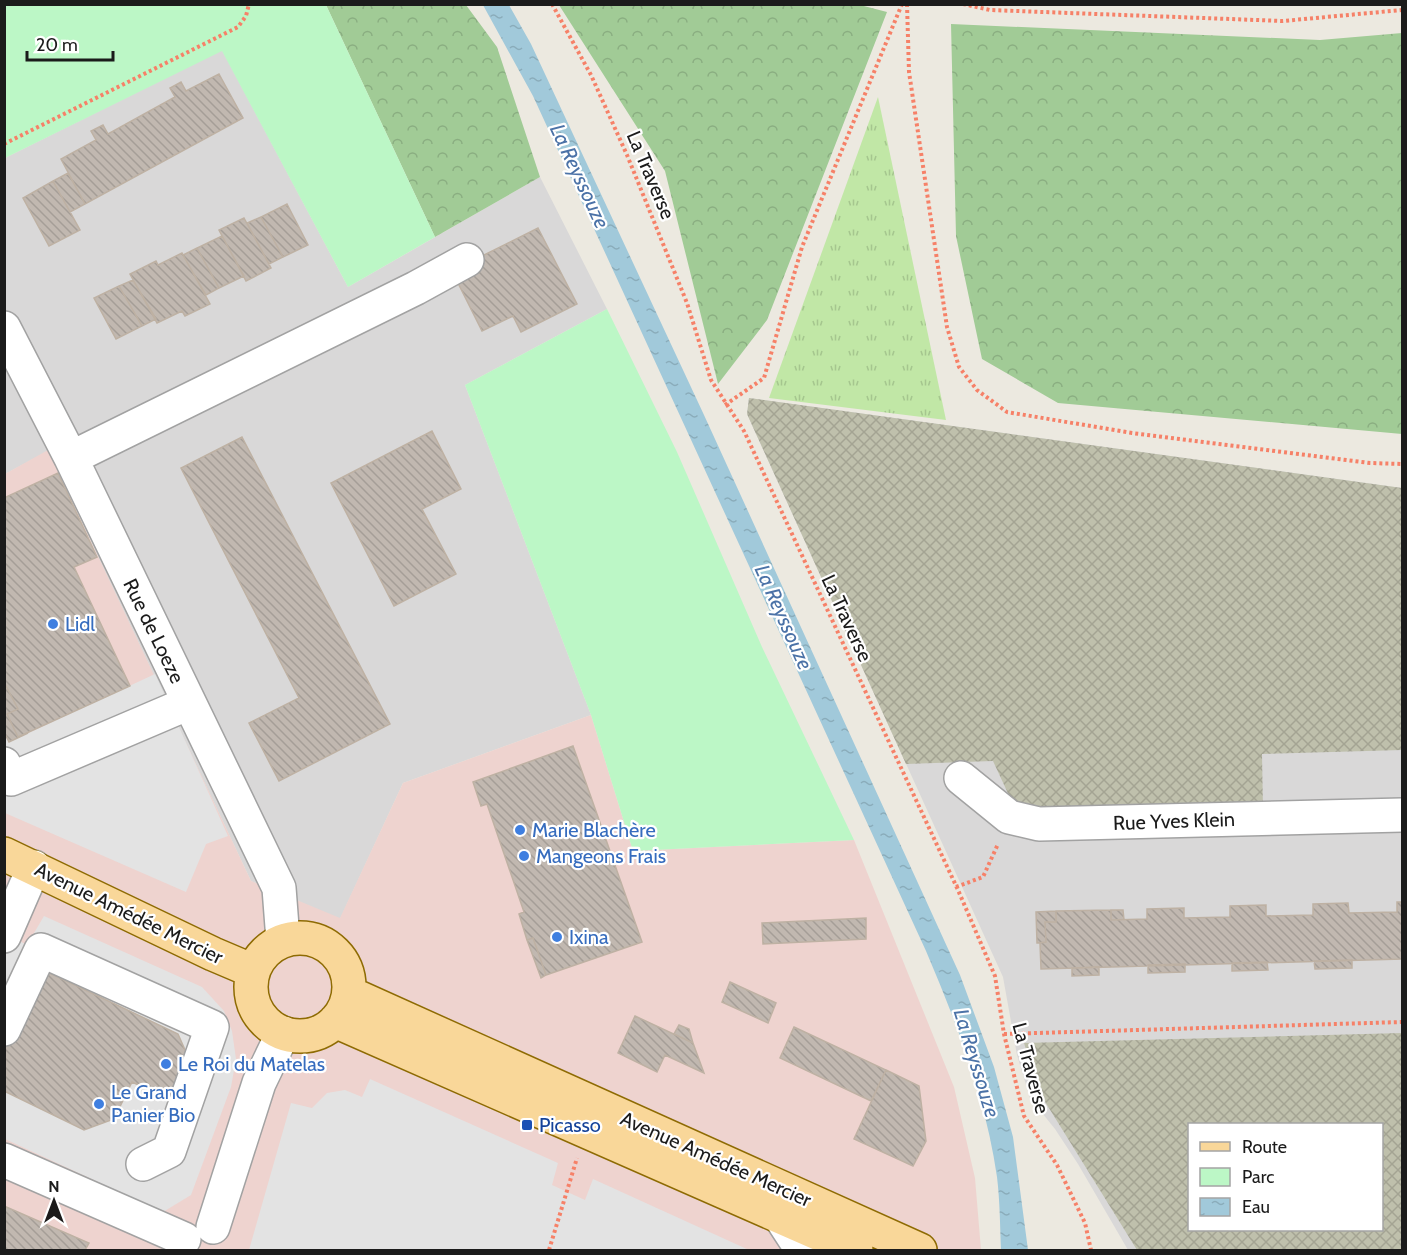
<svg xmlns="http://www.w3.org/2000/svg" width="1407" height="1255" font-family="Cabin,sans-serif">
<defs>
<pattern id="construction-cross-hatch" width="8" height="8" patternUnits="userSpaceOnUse" patternTransform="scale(1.5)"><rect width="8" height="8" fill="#bfc0ac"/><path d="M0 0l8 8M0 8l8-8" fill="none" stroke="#a4a493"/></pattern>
<pattern id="grass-tufts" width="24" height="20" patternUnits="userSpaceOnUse" patternTransform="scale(1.5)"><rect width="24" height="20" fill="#c1e7a6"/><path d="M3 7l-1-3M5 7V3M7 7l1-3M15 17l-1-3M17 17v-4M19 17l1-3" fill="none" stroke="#a5c68e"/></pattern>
<pattern id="forest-crowns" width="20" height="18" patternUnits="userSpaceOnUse" patternTransform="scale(1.5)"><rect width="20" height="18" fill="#a1cb96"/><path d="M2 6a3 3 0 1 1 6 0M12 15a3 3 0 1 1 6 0" fill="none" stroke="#8aae81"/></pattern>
<pattern id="water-ripples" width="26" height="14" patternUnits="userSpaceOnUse" patternTransform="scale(1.5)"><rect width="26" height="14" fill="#a1c9da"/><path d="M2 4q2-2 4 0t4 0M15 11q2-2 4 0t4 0" fill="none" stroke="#8aacba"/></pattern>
<pattern id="building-back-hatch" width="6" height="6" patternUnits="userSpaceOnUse" patternTransform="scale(1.5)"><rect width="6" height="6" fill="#c1b8b0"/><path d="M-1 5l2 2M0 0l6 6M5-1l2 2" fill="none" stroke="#a59e97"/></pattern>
</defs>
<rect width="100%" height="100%" fill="#ece9e0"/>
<path fill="#d9d8d8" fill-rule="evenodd" d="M222,50L348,287L540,177L607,309L465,385L591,715L403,783L340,919L251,881L48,451L5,474V158Z
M749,398L1402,488V1250H1128L1078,1164L1055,1129L1030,1098L1017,1055L1003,977L747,414ZM1190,1124H1382V1230H1190Z"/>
<path fill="#eed3cf" d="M48,450L251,881L340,918L403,783L591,715L633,851L854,840L954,1087L975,1178L981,1250H5V474Z"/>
<path fill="url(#construction-cross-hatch)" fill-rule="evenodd" d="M749,398L1402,488V750L1262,754L1263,809L1043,815L1012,802L993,761L906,764L747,414Z
M1402,1033V1250H1137L1039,1092L1024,1043ZM1190,1124H1382V1230H1190Z"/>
<path fill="url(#grass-tufts)" d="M878,97L946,420L769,398Z"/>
<path fill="url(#forest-crowns)" d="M326,5H466L497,47L540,177L435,237Z
M860,5L887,12L767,320L718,384L665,171L559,5Z
M951,24L1320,40L1402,33V434L1058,403L982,359L956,236Z"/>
<path fill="#bcf7c6" d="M5,4L326,5L435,237L348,287L222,51L5,158Z
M607,309L677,452L762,647L854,840L633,851L591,715L465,385Z"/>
<path fill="#e3e3e3" d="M155,674L228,836L206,844L186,892L5,813L4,732L9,742Z
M44,916L202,987L224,1011L232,1031L236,1059L231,1087L191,1195L163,1212L5,1139V949L10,936L27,945Z
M370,1079L558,1163L552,1185L585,1200L593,1179L749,1250H249L291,1103L312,1108L327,1093L345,1090L362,1097Z"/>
<path fill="url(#water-ripples)" d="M483,5H509L531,44L704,415L960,975L994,1067L1013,1137L1028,1250H1001C1000,1226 1000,1202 997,1177C986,1099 957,1024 926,951L533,96Z"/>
<path fill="url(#building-back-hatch)" stroke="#beb1a3" stroke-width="1.5" d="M219,74L243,118L85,204L61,159L96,140L91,131L103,125L108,134L175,97L170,88L181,82L186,91Z
M68,173L85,204L70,212L53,181Z
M53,181L80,230L49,246L23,198Z
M287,204L308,245L283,257L261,217Z
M261,217L283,257L269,264L247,223Z
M244,218L271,268L246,281L219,230Z
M538,228L577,304L521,332L513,316L482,331L452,271Z
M222,236L244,276L219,288L197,248Z
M197,248L219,288L206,295L183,255Z
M182,253L210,304L185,316L182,311L157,323L130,274L156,261L158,265Z
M133,280L156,319L142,326L119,286Z
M119,286L142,326L116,339L94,298Z
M432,431L461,489L422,509L456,574L394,606L331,483Z
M242,437L390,724L279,781L249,723L299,698L181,468Z
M58,473L97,557L74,567L130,686L18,737L7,714L18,709L4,682V498Z
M4,682L18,709L7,714L18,737L28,733L9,742L4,732Z
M573,746L642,942L546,975L533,938L527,940L519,914L524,912L487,804L481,806L473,782Z
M1397,902H1402V959L1041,969L1040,943L1046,942L1045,922H1056V911L1111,910V920L1147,919V909L1184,908V918L1230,917V906L1266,905V916L1313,915V904L1348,903L1349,913L1397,912Z
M1111,910H1123L1124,920H1111Z
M1056,911V922H1045L1046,942L1037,943L1036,912Z
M866,918V939L763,944L762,923Z
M533,938L546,975L541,978L527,940Z
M1352,960V968L1315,969L1314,961Z
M1267,962L1268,970L1232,971V963Z
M1185,964V972L1148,973V965Z
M1099,967V975L1072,976V968Z
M41,969L178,1034L189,1059L169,1099L132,1082L114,1119L84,1130L4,1091V1046Z
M730,982L776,1003L768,1023L722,1002Z
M635,1016L693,1043L704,1073L665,1055L657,1072L618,1053Z
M679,1025L689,1029L693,1043L674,1034Z
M794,1027L886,1070L871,1101L780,1058Z
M886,1070L919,1086L926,1141L913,1166L854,1139Z
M4,1206L89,1243L85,1250H4Z"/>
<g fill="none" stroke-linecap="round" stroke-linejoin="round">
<g stroke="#a2a2a2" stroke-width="36">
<path id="minor" d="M4,328L71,458L279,888L283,940
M71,458L416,288L467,260
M4,764L11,779L189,703
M961,778L1009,817L1039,824L1402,815
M4,936L34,867
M4,1029L41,950L212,1027L169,1151L143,1164
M4,1160L184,1239
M781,1218L802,1250
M213,1227L259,1083L283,1033"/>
</g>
<g stroke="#8e6b03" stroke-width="36">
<path id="major" d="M4,854L213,954L253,971
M251 987a49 49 0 1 1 98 0a49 49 0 1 1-98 0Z
M349,993L920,1250
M335,1021L856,1250"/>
</g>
<path stroke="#f68168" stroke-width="4" stroke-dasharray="3 3" stroke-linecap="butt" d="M552,4L591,75L627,155L687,303L711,380L744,431L958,890L995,976L1004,1034L1024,1116L1057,1165L1085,1223L1091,1250
M907,4L909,72L947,327L959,367L977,390L1007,412L1132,433L1370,463L1402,464
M963,4L990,10L1283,21L1402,10
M4,144L238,27L246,16L249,4
M725,405L764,378L802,247L902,4
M956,887L983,877L998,844
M1004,1034L1402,1022
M549,1250L577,1158"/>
<use href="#minor" stroke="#fff" stroke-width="33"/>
<use href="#major" stroke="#f9d799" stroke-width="33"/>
</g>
<g fill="#3f7fe0" stroke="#fff" stroke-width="2">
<circle cx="53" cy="624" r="6"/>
<circle cx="520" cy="830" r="6"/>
<circle cx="524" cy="856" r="6"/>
<circle cx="557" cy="937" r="6"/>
<circle cx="166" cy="1064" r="6"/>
<circle cx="99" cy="1104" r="6"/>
</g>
<rect fill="#1a4fb4" stroke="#fff" stroke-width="2" x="521" y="1119" width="12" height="12" rx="3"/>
<g text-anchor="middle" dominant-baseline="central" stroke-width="4.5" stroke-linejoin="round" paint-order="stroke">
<g font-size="20" fill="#1b1b1b" stroke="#fff">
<text transform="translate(651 175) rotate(67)">La Traverse</text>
<text transform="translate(847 618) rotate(65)">La Traverse</text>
<text transform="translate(154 631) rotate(64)">Rue de Loeze</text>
<text transform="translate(1174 821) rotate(-2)">Rue Yves Klein</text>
<text transform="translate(129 913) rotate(26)">Avenue Amédée Mercier</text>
<text transform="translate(1031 1068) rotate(75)">La Traverse</text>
<text transform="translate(716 1159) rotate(24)">Avenue Amédée Mercier</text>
</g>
<g font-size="20" fill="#366cbe" stroke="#fff" text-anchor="start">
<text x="65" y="624">Lidl</text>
<text x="532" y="830">Marie Blachère</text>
<text x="536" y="856">Mangeons Frais</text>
<text x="569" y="937">Ixina</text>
<text x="178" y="1064">Le Roi du Matelas</text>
<text x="111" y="1092">Le Grand<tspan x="111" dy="23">Panier Bio</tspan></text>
</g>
<g font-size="20" fill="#164399" stroke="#fff" text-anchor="start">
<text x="539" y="1125">Picasso</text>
</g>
<g font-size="21" font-style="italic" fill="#4b72a7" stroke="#fff">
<text transform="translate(580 176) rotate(65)">La Reyssouze</text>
<text transform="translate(784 617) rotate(66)">La Reyssouze</text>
<text transform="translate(977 1063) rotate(73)">La Reyssouze</text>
</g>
</g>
<rect width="1407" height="1255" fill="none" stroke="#1b1b1b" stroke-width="12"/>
<rect x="1188" y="1123" width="195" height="108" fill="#ffffff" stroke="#a4a4a4" stroke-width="1.5"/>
<rect x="1200" y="1142" width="30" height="9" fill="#f9d799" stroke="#a4a4a4" stroke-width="1.5"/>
<text x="1242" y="1153" font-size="18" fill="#1b1b1b">Route</text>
<rect x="1200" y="1168" width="30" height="18" fill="#bcf7c6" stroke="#a4a4a4" stroke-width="1.5"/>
<text x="1242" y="1183" font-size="18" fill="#1b1b1b">Parc</text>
<rect x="1200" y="1198" width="30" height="18" fill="url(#water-ripples)" stroke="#a4a4a4" stroke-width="1.5"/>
<text x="1242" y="1213" font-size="18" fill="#1b1b1b">Eau</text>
<g transform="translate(54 1201)" stroke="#ffffff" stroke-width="4.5" paint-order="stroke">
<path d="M0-4.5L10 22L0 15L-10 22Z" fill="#1b1b1b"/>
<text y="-9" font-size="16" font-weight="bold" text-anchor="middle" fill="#1b1b1b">N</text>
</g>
<path d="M27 51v9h86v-9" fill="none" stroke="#1b1b1b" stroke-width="3"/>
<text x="36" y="51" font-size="18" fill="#1b1b1b" stroke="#ffffff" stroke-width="4.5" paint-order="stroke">20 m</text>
</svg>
